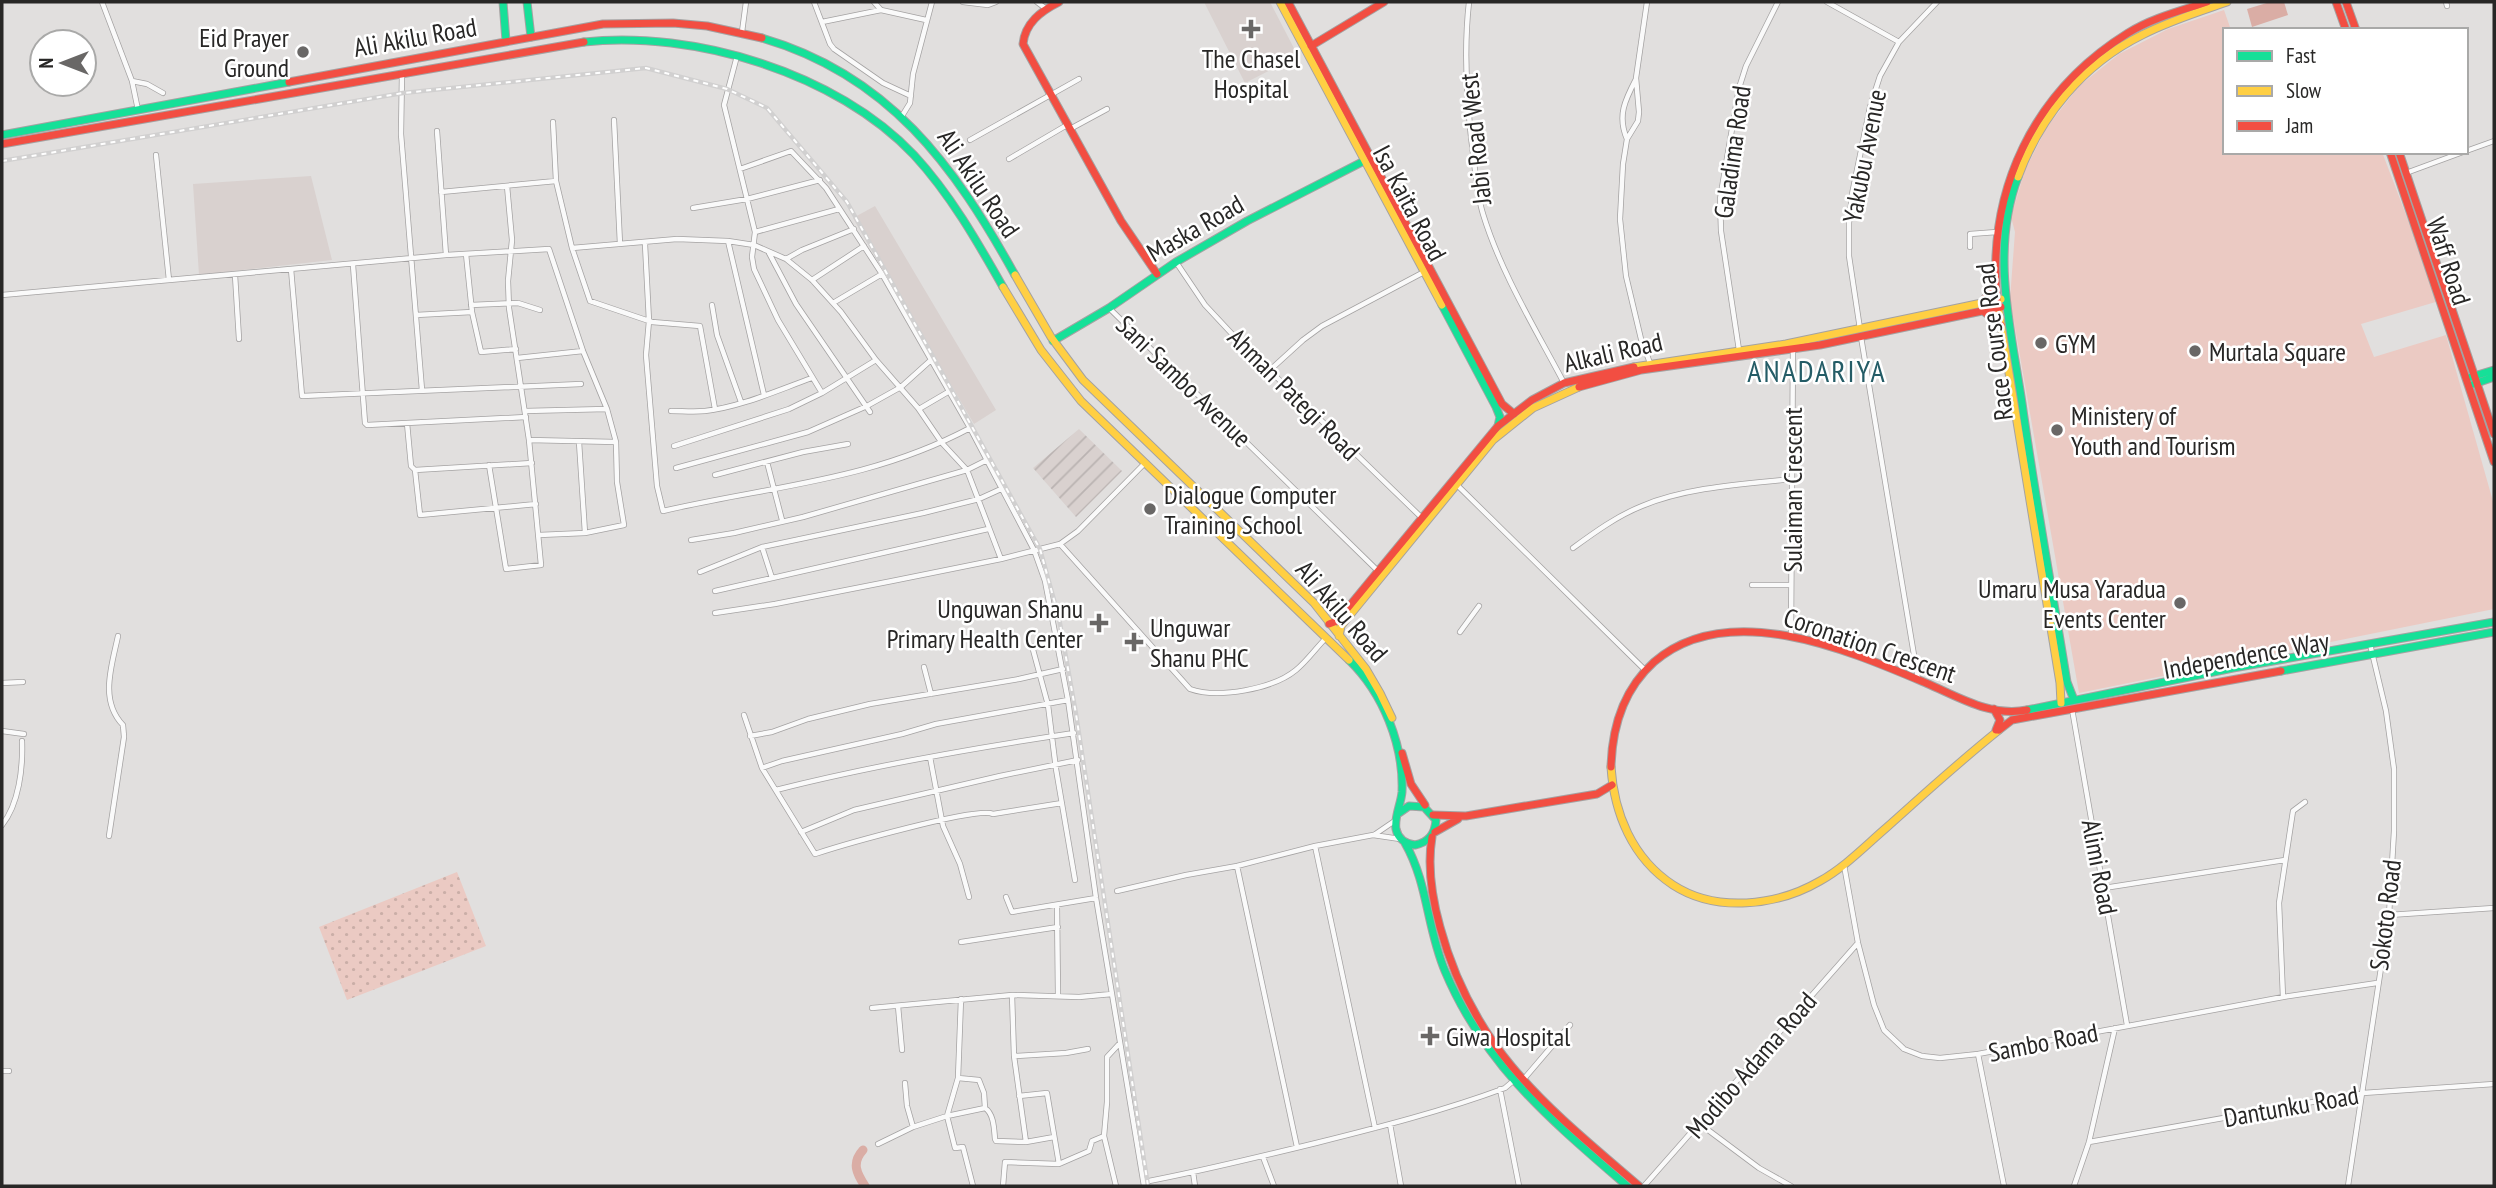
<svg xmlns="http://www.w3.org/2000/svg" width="2496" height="1188" font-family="'PT Sans Narrow',sans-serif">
<defs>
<pattern id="industrial-furrows" width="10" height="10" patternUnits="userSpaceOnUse" patternTransform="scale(1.75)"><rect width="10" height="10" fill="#d9d1cf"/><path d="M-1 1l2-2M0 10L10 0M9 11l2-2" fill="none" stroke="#bab3b2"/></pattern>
<pattern id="park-dots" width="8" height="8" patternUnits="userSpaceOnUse" patternTransform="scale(1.75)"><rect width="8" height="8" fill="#ebcac3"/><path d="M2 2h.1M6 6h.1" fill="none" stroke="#caaea7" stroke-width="1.8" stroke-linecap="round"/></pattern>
</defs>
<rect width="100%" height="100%" fill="#e1dfde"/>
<path fill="#d9d1cf" d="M1204,2H1270L1298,56L1245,83Z
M311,176L332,260L199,275L193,184Z
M875,206L996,410L974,424L853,218Z"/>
<path fill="url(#industrial-furrows)" d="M1079,429L1122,471L1076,517L1033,468Z"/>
<path fill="#ebcac3" d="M2224,10L2231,30H2225V152H2382L2439,301L2361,324L2374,357L2446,335L2494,505V609L2079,693L2010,299L2015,232L2011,217L2025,170L2047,127L2079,86L2119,54L2168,29Z"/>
<path fill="url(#park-dots)" d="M457,872L486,946L347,1000L319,927Z"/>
<path fill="#daada5" d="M2270,2H2284L2288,15L2252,27L2247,9Z"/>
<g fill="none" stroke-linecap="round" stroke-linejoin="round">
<path stroke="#daada5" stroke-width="9" d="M863,1150C851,1163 857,1174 865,1186"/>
<g stroke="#a4a2a2" stroke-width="6">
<path id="street" d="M102,2L132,81L138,110
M814,2L830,44L834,49L883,83L911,96
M874,2L881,10L926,20
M963,2L988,5L996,2
M1037,2L1045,8
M1469,2C1463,55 1467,109 1474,162C1476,179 1478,198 1483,214C1501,273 1535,328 1564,383
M1647,2L1636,78L1639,112L1638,121L1627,139L1623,164L1620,219L1626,276L1641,339L1650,363
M1827,2L1899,42
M2446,2L2447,6
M822,22L881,10
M742,32L746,2
M737,56L724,105L755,232L752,257L754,269L778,320L822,393
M402,73L401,134L422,390
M132,81L147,84L163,93
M902,116L910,103L913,74L932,2
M614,120L620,244
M553,122L556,181L572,248L590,301L652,322L700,326L715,409
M1070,129L1107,109
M437,131L446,255
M1627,139C1617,116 1625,100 1636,79
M970,140L1079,79
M2466,151L2494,141
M156,155L169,280
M1009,159L1067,125
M740,169L791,151L826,188L882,274L970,428L1034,550L1045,581L1068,700L1096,898L1144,1186
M2406,173L2463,152
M441,192L556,181
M693,208L747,199L820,180
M755,232L839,209
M728,241L764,395
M645,244L649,321L646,355L657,486L663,511C770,486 871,481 970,428
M1970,247V234L1997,232
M572,248L677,239L728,241L754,245L786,259L812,280L841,312L876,360L918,408L942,443L967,470L1001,559
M769,253L796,304L870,412
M466,254L472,312L481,352L516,349
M786,259L802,250L854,229
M1176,262L1205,305L1233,335L1422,518
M353,265L365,423L367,425L526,417
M291,269L302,396L581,384
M235,275L239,339
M812,280L864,246
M2,295L446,255L549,249L583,351L607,409L616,442L617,482L624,525L585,533L539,535
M833,303L882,274
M471,305L518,303L540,310
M712,305L717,335L741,402
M1109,308L1379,572
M416,315L472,312
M1860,329L1849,256V223L1852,194L1870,107L1880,76L1899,42L1937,2
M1861,337L1918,679
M1739,350L1721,231L1720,199L1739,88L1746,66L1778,2
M517,358L583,351
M1270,370L1303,340L1322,326L1424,272
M919,409L948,392
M525,411L607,409
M671,411C682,411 694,412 705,411C741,407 778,390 812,378
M407,423L411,466L415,470L420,515L536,504
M529,440L616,442
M579,442L585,533
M674,446L789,409L822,393L876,360
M767,462L782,520
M489,465L506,569L541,565L529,440L509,308L508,281L512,240L507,186
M676,468L808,432L867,406L901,387L931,360
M415,470L532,463
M715,475L803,452L848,444
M1455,483L1644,669
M691,540L734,533L803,517L967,470L987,460
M1060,544L1190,689C1218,699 1273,689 1296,670C1307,661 1316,648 1326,638
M762,547L772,578
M1573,548C1595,532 1617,516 1642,506C1687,487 1745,484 1792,479
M700,572L762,547L923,513L979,499L1001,489
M1752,585H1791
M715,591L988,529
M715,613L775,604L892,581L1001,559L1060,544L1078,531L1144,464
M1460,632L1479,606
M1791,637L1793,343
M1032,646L1048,705L1056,769L1075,880
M924,667L931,694
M2,683L23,682
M2072,709L2127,1025
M744,715L762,768L815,854C839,846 978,806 993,814L1062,803
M2,731L24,734
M750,736L772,732L808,719L870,704L1019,679L1063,669
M930,757L943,826L960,864L969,897
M762,768L782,761L902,734L936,724L1068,700
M776,790C874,765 974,748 1074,733
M2,825C19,804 23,768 22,741
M801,832L854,810L1000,776L1078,760
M1374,835L1396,820
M109,836L124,737L123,725C99,700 112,665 118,636
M1315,846L1375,1128
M1844,865L1858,943L1874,1005L1884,1030L1904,1049L1922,1056L1940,1058L1978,1054L2283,997L2377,983
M1237,866L1297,1147
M2104,888L2285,860
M1117,891L1186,875L1237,866L1315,846L1373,835L1400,839
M1006,897L1012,912L1096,898
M1057,906L1058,996
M2389,915L2494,908
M961,942L1058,927
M1012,995L1014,1056L1026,1142
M2283,997L2279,903L2293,811L2305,802
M961,999L958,1078L979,1080L984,1093L985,1108C994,1114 994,1129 995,1139L996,1141L1026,1142L1054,1137
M898,1006L902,1050
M872,1008L1012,995L1079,997L1112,994
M1978,1054L2004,1186
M1014,1056L1066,1053L1088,1049
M2,1071H9
M1523,1080L1570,1025
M905,1083L907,1106L913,1127
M1500,1089L1519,1186
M1019,1096L1047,1093L1059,1164
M1390,1124L1401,1186
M1700,1124L1759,1168L1791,1186
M2089,1142L2363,1093L2494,1084
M878,1144L913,1127L947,1116L958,1078
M1263,1157L1274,1186
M1193,1172L1195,1186
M1144,1182C1202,1171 1259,1157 1316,1143C1380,1127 1443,1111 1505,1088L1512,1082
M973,1186L963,1147L955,1148L947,1116L985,1108
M1003,1186L1005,1162L1059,1164L1089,1151L1092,1141L1104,1136
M1116,1186L1104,1136L1107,1102V1057L1120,1043
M1644,1186L1857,944
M2074,1186L2089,1142L2115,1028
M2348,1186L2389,915L2394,831V769L2386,711L2370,644"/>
</g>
<g stroke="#a4a2a2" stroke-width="9">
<path id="fast" d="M503,2L506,41
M527,2L531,37
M762,38C889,75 954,165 1015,275
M584,42C694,30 837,73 914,155C950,194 977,241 1003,287
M2,135L289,82
M2018,177C1990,251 2011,329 2022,403C2035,497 2052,589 2067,682L2074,700
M1442,305L1496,407L1500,417L1498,426
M1053,341L1109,308L1176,262L1247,221L1364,161
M2471,377L2494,370
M2474,384L2494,377
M1349,660C1383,693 1404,745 1402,792C1401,804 1394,817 1396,829C1398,839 1406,844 1415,845C1429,842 1435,834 1436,820L1424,807L1409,806L1399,813
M2281,671L2494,632
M2027,710L2233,668L2494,622
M1405,843C1428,883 1427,929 1445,971C1485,1066 1551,1120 1627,1186"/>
</g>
<g stroke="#a4a2a2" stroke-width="9">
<path id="slow" d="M1280,2L1442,305
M2018,177C2040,117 2083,64 2142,35C2169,21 2198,12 2227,2
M1015,275L1051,337L1083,380L1314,603L1366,669L1380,693L1392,718
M1003,287L1041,350L1081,401L1349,660
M1997,300L2060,683L2061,703
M1634,367L1786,344L2001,299
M1339,636L1341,626L1493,440L1533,408L1579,387
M1611,767C1614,813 1632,858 1673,885C1716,913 1777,906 1820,881C1845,867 1865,846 1886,828C1923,795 1960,761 1999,730"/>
</g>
<g stroke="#a4a2a2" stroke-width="9">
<path id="jam" d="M1059,2C1041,11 1025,23 1023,44L1121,221L1157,274
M1288,2L1502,404L1514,414
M2336,2L2346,30
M2346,2L2356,30
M1311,46L1384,2
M289,82L603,24L673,23L707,26L762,38
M2,144L584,42
M2390,152L2494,462
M2399,152L2494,434
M1997,300C1987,190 2033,92 2128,33C2152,18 2180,11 2207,2
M1982,303L1995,283
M1983,311L2001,325
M1579,387L1641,370L1820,345L2001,307
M1329,624L1337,621L1498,426L1532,400L1564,383L1634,367
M1994,709L2000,720L1996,730
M1999,730L2012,720L2281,671
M1402,753L1411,784L1425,805
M1611,767C1612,727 1624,689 1654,662C1728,598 1848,650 1926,683C1959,697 1990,717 2027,710
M1433,815L1466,816L1597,794L1612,785
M1435,832L1458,819
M1432,837C1427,867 1432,898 1440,927C1473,1050 1547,1107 1639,1186"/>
</g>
<use href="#street" stroke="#fafafa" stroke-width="4.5"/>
<use href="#fast" stroke="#16e098" stroke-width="7"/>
<use href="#slow" stroke="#ffcf43" stroke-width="7"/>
<use href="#jam" stroke="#f24e42" stroke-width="7"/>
<g stroke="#d1d0d0" stroke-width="4.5">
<path id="rail" d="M2,161L403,93L646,68L727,89L767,108L847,202L1040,549L1059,618L1076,714L1148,1186"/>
</g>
<use href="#rail" stroke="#fff" stroke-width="2" stroke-dasharray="5" stroke-linecap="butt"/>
</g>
<g fill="#696766" stroke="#fff" stroke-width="2.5">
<path d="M1247.5 18.5h7v7h7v7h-7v7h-7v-7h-7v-7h7z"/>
<circle cx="303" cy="52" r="7"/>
<circle cx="2041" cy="343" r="7"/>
<circle cx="2195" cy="351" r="7"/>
<circle cx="2057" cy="430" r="7"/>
<circle cx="1150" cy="509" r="7"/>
<circle cx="2180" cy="603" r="7"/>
<path d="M1095.5 612.5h7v7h7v7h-7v7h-7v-7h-7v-7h7z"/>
<path d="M1130.5 631.5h7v7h7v7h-7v7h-7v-7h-7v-7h7z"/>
<path d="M1426.5 1025.5h7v7h7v7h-7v7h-7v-7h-7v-7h7z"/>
</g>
<g text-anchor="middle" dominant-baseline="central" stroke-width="5" stroke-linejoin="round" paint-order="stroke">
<g font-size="26" fill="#282726" stroke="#fff" text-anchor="start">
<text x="289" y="37" text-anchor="end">Eid Prayer<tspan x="289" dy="30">Ground</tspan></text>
<text x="1251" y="58" text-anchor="middle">The Chasel<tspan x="1251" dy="30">Hospital</tspan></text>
<text x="2055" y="343">GYM</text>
<text x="2209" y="351">Murtala Square</text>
<text x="2071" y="415">Ministery of<tspan x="2071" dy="30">Youth and Tourism</tspan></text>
<text x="1164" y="494">Dialogue Computer<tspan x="1164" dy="30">Training School</tspan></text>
<text x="2166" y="588" text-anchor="end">Umaru Musa Yaradua<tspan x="2166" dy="30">Events Center</tspan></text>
<text x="1083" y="608" text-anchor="end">Unguwan Shanu<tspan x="1083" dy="30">Primary Health Center</tspan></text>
<text x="1150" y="627">Unguwar<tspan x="1150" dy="30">Shanu PHC</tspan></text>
<text x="1446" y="1036">Giwa Hospital</text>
</g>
<g font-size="26" fill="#282726" stroke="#fff">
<text transform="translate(415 37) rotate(-10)">Ali Akilu Road</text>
<text transform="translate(1475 139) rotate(-96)">Jabi Road West</text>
<text transform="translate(1732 152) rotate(-82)">Galadima Road</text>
<text transform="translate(1864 156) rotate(-79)">Yakubu Avenue</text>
<text transform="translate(979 183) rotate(56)">Ali Akilu Road</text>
<text transform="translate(1410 203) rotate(62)">Isa Kaita Road</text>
<text transform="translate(1195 228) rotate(-30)">Maska Road</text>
<text transform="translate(2449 261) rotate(72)">Waff Road</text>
<text transform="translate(1994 342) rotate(-97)">Race Course Road</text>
<text transform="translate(1613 352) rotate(-13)">Alkali Road</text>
<text transform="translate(1184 381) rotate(44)">Sani Sambo Avenue</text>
<text transform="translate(1294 394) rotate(45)">Ahman Pategi Road</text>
<text transform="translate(1792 490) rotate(-90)">Sulaiman Crescent</text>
<text transform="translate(1342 611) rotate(49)">Ali Akilu Road</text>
<text transform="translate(1870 645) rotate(19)">Coronation Crescent</text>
<text transform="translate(2246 655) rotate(-10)">Independence Way</text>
<text transform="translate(2100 867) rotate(79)">Alimi Road</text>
<text transform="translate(2385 915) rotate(-83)">Sokoto Road</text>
<text transform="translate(2043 1042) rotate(-11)">Sambo Road</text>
<text transform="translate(1751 1065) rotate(-49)">Modibo Adama Road</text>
<text transform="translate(2291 1106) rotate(-10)">Dantunku Road</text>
</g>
<g font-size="30" letter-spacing="2" fill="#245c66" stroke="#fff">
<text x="1817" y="370">ANADARIYA</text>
</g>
</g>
<rect width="2496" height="1188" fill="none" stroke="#282726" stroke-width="7"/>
<rect x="2223" y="28" width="245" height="126" fill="#ffffff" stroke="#a9a9a8" stroke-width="2"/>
<rect x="2237" y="51" width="35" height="10" fill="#16e098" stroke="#a9a9a8" stroke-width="2"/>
<text x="2286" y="63" font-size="21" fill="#282726">Fast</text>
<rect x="2237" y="86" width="35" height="10" fill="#ffcf43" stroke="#a9a9a8" stroke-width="2"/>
<text x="2286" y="98" font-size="21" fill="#282726">Slow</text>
<rect x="2237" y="121" width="35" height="10" fill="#f24e42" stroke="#a9a9a8" stroke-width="2"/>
<text x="2286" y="133" font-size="21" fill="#282726">Jam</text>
<g transform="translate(63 63) rotate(270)"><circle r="33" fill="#ffffff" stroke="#a9a9a8" stroke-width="2"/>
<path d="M0-5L12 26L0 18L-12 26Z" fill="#696766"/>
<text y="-10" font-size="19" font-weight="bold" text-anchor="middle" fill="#282726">N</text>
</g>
</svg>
